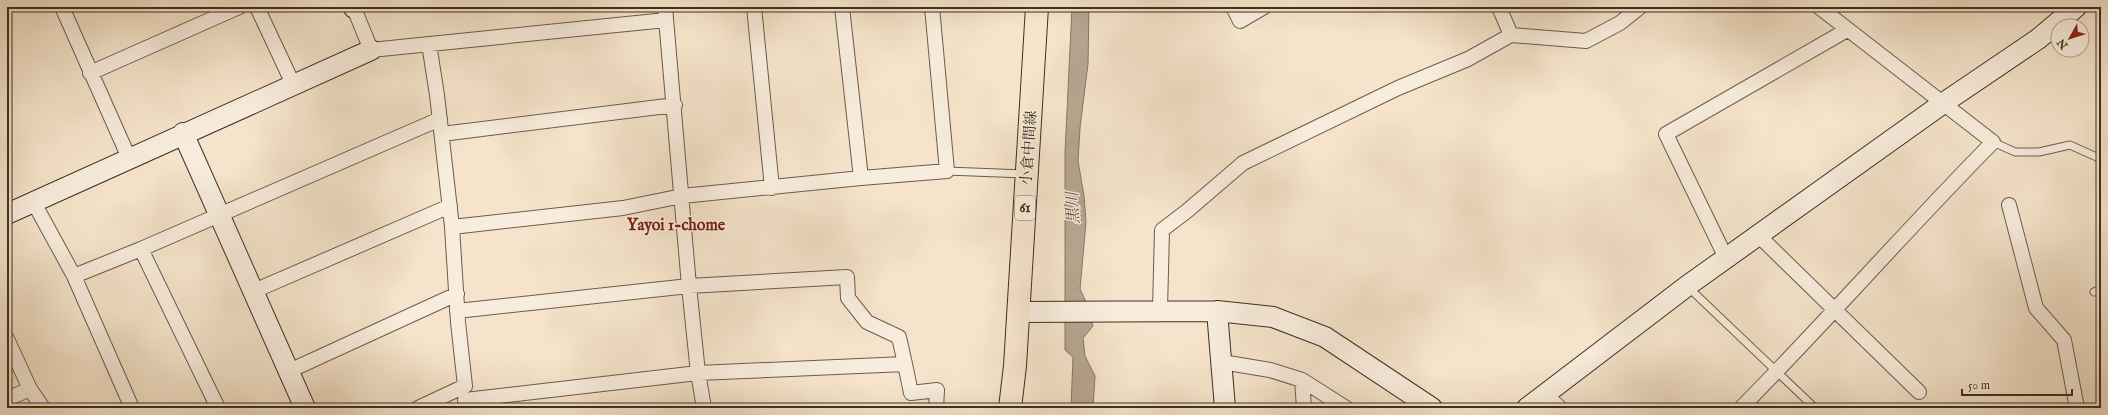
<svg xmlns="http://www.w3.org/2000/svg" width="2108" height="415" font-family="'IM FELL English','Noto Serif JP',serif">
<rect width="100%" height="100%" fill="#f5e4cb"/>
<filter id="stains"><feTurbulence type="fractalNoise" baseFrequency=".005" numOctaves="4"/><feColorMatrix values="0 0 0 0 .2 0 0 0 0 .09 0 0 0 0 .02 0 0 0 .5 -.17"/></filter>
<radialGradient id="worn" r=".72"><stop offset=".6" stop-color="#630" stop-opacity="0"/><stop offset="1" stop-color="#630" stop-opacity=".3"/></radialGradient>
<path fill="#b7a692" stroke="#877665" d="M1072,7H1089L1088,64L1080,128L1078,161L1084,196L1086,222L1080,289L1087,304L1093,326L1083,338L1085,356L1095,376L1093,408H1071L1073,357L1065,350V153Z"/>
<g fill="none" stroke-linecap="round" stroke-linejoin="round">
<g stroke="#6c5c4c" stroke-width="9">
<path id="lane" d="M1993,142L2015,152H2039L2070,145L2101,159
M947,171L1025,174
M1688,287L1815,408
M2094,292L2101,289"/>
</g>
<g stroke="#6c5c4c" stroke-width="16">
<path id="street" d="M62,7L129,158
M257,7L293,84
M665,7L689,286L698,373L704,408
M754,7L772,188
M1233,7L1240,21L1264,7
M1499,7L1511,35
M354,8L371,50L666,20
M90,73L239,7
M442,134L675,105
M861,178L947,171L932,7
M33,201L74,276
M2009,205L2036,308L2064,340L2077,408
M452,227L623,208L682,196L861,178L842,7
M1758,235L1919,392
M141,249L440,119
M1726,258L1666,134L1847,30
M254,291L450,206
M1160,310L1162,230L1187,211L1243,163L1398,88L1468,59L1511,35L1586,41L1620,23L1640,7
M457,311L689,286L847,277L848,298L867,322L899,337L905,364L698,373L465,400
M7,339L30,389L43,408
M1222,362L1270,370L1302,380L1346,408
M905,364L911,393L937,390L936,408
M289,371L457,294
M1302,380L1304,408
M1546,395L1560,408
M7,399L30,389
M132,408L74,276L141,249L218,408
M418,408L465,386L458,322L452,227L437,95L429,44
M1741,408C1827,321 1907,229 1993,142L1819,7"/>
</g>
<g stroke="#3f2f22" stroke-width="22">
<path id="secondary" d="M354,7V8
M183,133L305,408
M7,214L371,50
M1217,311L1225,408
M1018,312L1217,311L1273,317L1325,337L1432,408
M1527,408L1687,286L1942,104L2038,39L2076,7"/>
</g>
<g stroke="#3f2f22" stroke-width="24">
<path id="primary" d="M1010,408L1015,366L1037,7"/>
</g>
<use href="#lane" stroke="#f8eddd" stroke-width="7"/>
<use href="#street" stroke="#f8eddd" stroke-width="14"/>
<use href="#secondary" stroke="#f8eddd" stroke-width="20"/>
<use href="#primary" stroke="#f5e4cb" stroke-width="22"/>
</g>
<g text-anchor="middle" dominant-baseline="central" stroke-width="3" stroke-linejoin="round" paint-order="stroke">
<rect fill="#f8eddd" stroke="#76685a" stroke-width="1" x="1015" y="196" width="20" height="24" rx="3"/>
<g font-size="14" font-weight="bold" fill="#3f2f22">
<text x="1025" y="208">61</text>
</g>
<g font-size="15" fill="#3f2f22" stroke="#f8eddd">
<text transform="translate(1029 148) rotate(-86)">小倉中間線</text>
</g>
<g font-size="16" font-style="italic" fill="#5d4d3e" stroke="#f8eddd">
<text transform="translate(1074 208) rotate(-93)">黒川</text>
</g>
<g font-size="16" font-weight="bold" fill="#7a1f14" stroke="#f8eddd">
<text x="676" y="226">Yayoi 1-chome</text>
</g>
</g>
<rect width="2108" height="415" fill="none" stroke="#f5e4cb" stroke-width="24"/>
<rect x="8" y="8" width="2092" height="399" fill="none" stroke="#3f2f22" stroke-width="2"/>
<rect x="12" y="12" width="2084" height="391" fill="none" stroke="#3f2f22"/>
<g transform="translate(2070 38) rotate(231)"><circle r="19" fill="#f8eddd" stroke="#aea192"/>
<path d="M0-3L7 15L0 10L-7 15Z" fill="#8f2418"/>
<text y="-6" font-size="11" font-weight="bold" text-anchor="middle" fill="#3f2f22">N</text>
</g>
<path d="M1962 389v6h110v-6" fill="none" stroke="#3f2f22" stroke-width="2"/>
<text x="1968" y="389" font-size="12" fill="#3f2f22" stroke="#f8eddd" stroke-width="3" paint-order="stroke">50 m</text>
<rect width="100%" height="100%" filter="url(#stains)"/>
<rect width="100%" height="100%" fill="url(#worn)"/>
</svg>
